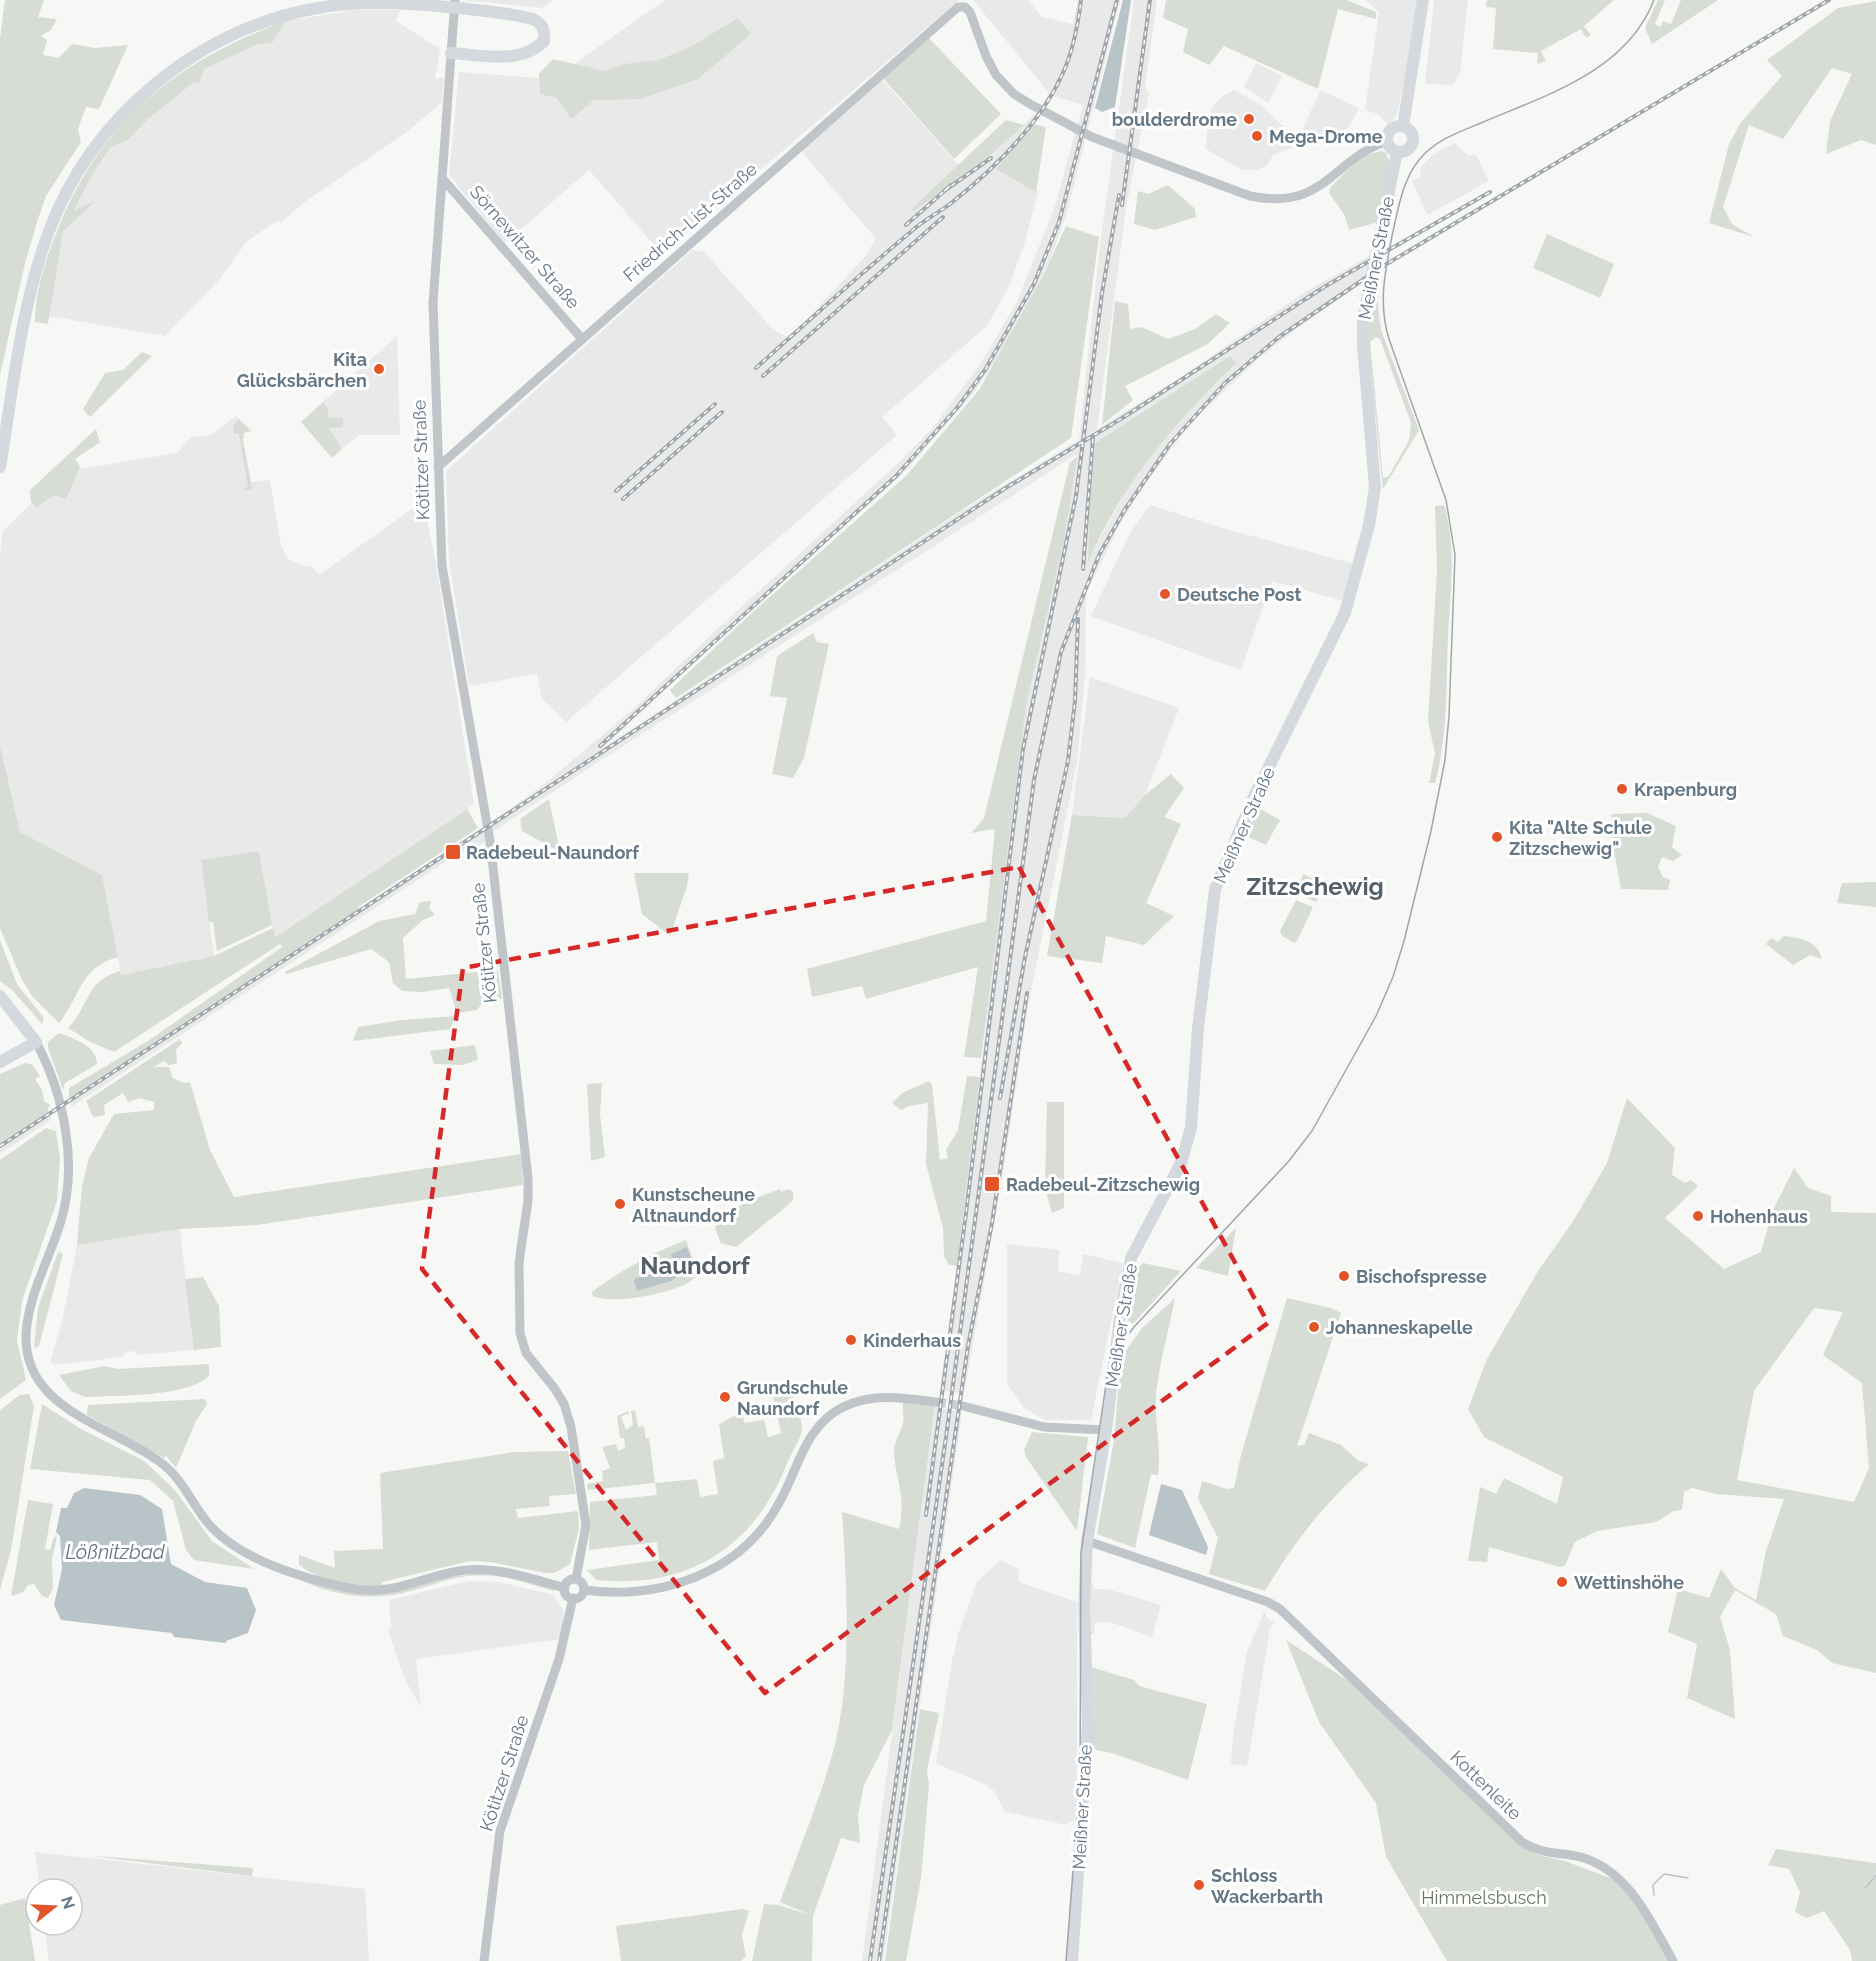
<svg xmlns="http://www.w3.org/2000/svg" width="1876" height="1961" font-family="Raleway,sans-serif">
<rect width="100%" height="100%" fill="#f7f8f5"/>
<path fill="#e8e9e8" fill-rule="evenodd" d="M462,0H553L541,8Z
M665,0H959L662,254L589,170L505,243L449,175L459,72L565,80L577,62Z
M973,0H1028L1042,17L1073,24L1078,0H1120L1067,213L1050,260L1028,307L1002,352L972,395L903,474L731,628L603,748L968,507L1079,440L1100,245L1134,0H1157L1145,87L1149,93L1126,208L1097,429L1178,379L1305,292L1371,255L1362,284L1308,320L1259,358L1192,422L1142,487L1121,522L1086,593L1085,675L1077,762L1028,1006L1004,1167L964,1394L940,1390L965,1208L1008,833L1026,706L1065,536L1077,454L603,759L485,837V842L466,854L463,850L456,855L71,1107L69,1098L480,831L547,782L632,710L711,635L895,466L931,430L979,366L1017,302L1054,209L1083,105L1053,96L1034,124L996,169L1038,192L1024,245L1009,286L987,326L882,417L897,435L566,722L542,699L537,674L469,686L449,560L446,471L692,250L704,252L771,327L781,334L788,337L804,323L863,259L876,239L801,151L882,79L959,166L911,208L989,156L1039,110L1049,93ZM1230,356L1235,363L1192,405L1157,446L1129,486L1088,560L1095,443Z
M1365,0H1421L1397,115L1388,125L1378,114L1365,110L1379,12Z
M1434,0H1468L1460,73L1453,85L1425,84Z
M354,10H400L396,21L440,49L435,79L444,77L442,102L408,131L305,202L281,222L277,221L247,241L219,280L165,336L49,316L63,232L95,203L74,211L94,172L111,147L128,140L148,119L194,82L204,69L256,45L272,43L286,21Z
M1256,63L1282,76L1268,103L1244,87Z
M1234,90L1261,105L1292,135L1294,147L1273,155L1267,166L1256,170H1242L1206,149L1208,124L1212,108L1222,96Z
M1320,90L1359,108L1349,127L1341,133L1308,143L1299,138Z
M1454,143L1469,156L1476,155L1489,181L1427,215L1412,180L1420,178L1421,166L1435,153Z
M397,336L400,435H359L342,449L331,435L328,409L323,402Z
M236,416L251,431L244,433L243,440L251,482L270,480L281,545L288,559L301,565L312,567L319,575L423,501L435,558L474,804L274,937L259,851L201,861L214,956L121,975L102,875L20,832L0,745V554L3,531L63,472L177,453L191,437L209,436Z
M1150,505L1222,528L1355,564L1344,601L1272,581L1241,670L1091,616L1130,533Z
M1090,677L1179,708L1145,795L1125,818L1072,815Z
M49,1111L51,1120L0,1154V1143Z
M180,1229L194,1350L138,1355L134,1351L126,1352L123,1357L55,1365L50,1362L62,1321L77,1245Z
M1007,1244L1059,1250L1058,1271L1080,1275L1083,1254L1123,1263L1091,1420H1045L1024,1408L1007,1384Z
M935,1407L962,1412L883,1961H862Z
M1000,1560L1019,1569V1582L1077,1602V1801L1074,1820L1066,1825L1004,1811L995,1792L984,1784L936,1763L952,1661L959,1631L977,1582Z
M468,1581L498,1582L553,1595L564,1611L561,1639L416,1659L421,1707L405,1680L388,1630L391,1629L389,1600Z
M1088,1581L1093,1582L1094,1589H1107L1161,1605L1152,1637L1110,1622H1095L1094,1634H1088Z
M1264,1612L1270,1621L1275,1622L1270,1628L1247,1766L1231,1764L1233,1737L1247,1652Z
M35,1852L365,1889L369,1961H49L44,1925H72V1889H40Z"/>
<path fill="#d7dcd4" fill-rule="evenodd" d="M5,0H44L38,17L57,19L51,30L41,36L47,40L43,55L59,58L72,44L95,48L128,45L99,109L86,107L78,129L81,142L46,196L38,219L25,263L0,375V39Z
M1166,0H1347L1376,12V19L1338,9L1318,89L1224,46L1209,65L1183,52L1188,29L1163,18Z
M1487,0H1614L1584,26L1591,35L1586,38L1581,29L1541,51L1546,61L1537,64L1538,53L1493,49L1496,8L1486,7Z
M1658,0H1665L1655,24L1660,27L1663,21L1671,24L1681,0H1718L1652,44L1645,28Z
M1876,1V145L1861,140L1826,154L1830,121L1852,74L1832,68L1783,139L1749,125L1723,207L1732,224L1754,237L1709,223L1729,144L1742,121L1782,76L1767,60L1838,8Z
M738,18L751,34L698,79L641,99L594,100L571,119L557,98L540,94L539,74L553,59L605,71L625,64L659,60L692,46Z
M286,21L272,43L256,45L204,69L199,84L194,82L148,119L128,140L111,147L94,172L74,210L96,201L63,232L48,324L35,322C35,291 46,258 58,229C101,121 178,60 286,21Z
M928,37L1001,114L954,159L883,78Z
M1006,120L1024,125L989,156L914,211L911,209Z
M1034,124L1046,127L1036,192L996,169Z
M1381,151L1386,153L1390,164L1379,222L1349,230L1344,214L1329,193L1330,188C1343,174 1362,154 1381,151Z
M1168,185L1195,209L1196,217L1155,230L1134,224L1138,191L1148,194Z
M1066,226L1099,237L1071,438L676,698L670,690L755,610L907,475L979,390L1043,276Z
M1547,234L1614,264L1600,298L1533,268Z
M1380,272L1378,305L1381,330L1419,430L1383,489L1368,343V321L1376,275ZM1376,337L1380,339L1411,423L1409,441L1388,477L1383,478L1370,342Z
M1115,301L1128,304L1130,329L1142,327L1168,339L1195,329L1216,314L1230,323L1208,344L1125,386L1133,400L1102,425Z
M142,352L152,356L90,417L83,409L105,373L123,370Z
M1230,356L1236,363C1175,422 1122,484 1088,562L1090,493L1095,443Z
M323,402L328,409L329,418H343V427L329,428L342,449L332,458L301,422Z
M239,419L251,431L244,433L243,440L252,489L246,490L243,488L248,487L239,434H234L233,426Z
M96,429L100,442L75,459L80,467L66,499L54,495L37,507L31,502L30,490Z
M1077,457L1065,536L1026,706L981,1058L964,1057L978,967L866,999L862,986L812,997L807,969L986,921L995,829L971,833L984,818L1070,462Z
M1444,505C1457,547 1450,594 1448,637C1446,685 1448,736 1435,783H1429L1435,754L1428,721L1437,570L1435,506Z
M813,633L817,642L829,644L804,758L793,778L772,774L787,698L770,696L777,656Z
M0,745L20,832L102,875L118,957C79,968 81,996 59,1023L33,997L22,980L0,928Z
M1171,774L1184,788L1164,817L1181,824L1146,903L1174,916L1144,945L1106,936L1102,963L1047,956L1072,815L1125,818L1145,795Z
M549,799L560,852L522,831L520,819Z
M1257,807L1280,820L1266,845L1244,835Z
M467,809L478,828L358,907L359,909L69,1098V1088L148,1041L282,947L280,944L114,1052L90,1042L68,1028C90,1006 85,981 120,971L121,975L214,956L273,928L275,937Z
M1647,813L1676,826L1672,847L1682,855L1673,861L1662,857L1658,867L1663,877L1670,880L1668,890L1621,889L1610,830L1612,814Z
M259,851L272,925L217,951L213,922H209L201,860Z
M634,873H689L687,886L670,936L642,914Z
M1303,874L1324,884L1316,902L1297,894Z
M1876,882V907L1837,903L1842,883Z
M1296,900L1313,907L1297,941L1294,943L1282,936L1280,931Z
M431,901L429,908L435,915L423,920L403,938L406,979L498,970L502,999L483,1002L477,1010L457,1013L449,988L422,992L402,991L393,983L389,962L371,949L286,974L285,972L379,921L415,914L420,902Z
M1784,936C1801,938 1818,941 1822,959L1810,955L1793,965L1766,944L1771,938L1778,942Z
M0,940L17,984L44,1018L42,1024L12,990L0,981Z
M456,1016L450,1029L353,1041L358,1027L402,1020Z
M59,1033C73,1038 97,1046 97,1064L65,1083L63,1090L48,1048V1042Z
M180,1039L182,1043L176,1050L177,1063L169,1065L164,1061L154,1067H169L173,1078L184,1083L190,1082L210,1150L234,1197L521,1154L523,1185L257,1225L180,1229L77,1245L82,1186L89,1158L114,1114L154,1110V1102L140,1098L128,1102L123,1093L104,1105L105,1115L93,1117L86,1101Z
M475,1045L478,1060L462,1065L434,1064L430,1051Z
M25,1063L33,1065L40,1076L35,1079L42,1090L44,1101L50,1105L47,1110L49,1111L0,1143V1074Z
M967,1076L980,1077L957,1266L949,1265L944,1256L943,1228L926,1164L928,1103L909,1106L901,1110L892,1103L902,1093L929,1081L932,1085L940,1160L948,1158L946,1150L958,1130Z
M602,1083L600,1114L605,1157L591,1161L587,1084Z
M1627,1098L1675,1148L1672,1175L1685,1183L1691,1180L1698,1186L1665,1218L1724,1269L1761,1252L1772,1212L1794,1168L1808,1188L1831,1196V1212L1876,1213V1673L1832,1663L1817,1650L1783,1636L1776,1614L1735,1590L1720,1617L1730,1650L1735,1719L1687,1698L1697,1644L1668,1632L1678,1589L1709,1598L1721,1569L1735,1588L1756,1600L1766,1551L1784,1499L1717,1494L1692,1488L1684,1492L1682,1510L1673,1511L1656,1522L1597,1531L1575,1542L1565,1565L1560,1567L1489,1547L1487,1562L1468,1561L1480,1487L1496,1494L1504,1478L1557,1504L1563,1477L1484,1437L1468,1409L1487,1359L1538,1271L1572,1223L1607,1163ZM1814,1308L1843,1312L1823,1355L1862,1383L1869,1468L1854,1502L1737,1480L1754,1391Z
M1047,1102H1064V1208L1052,1213L1045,1188Z
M46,1128L56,1131L60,1158L57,1201L22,1301L17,1340L26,1380L0,1399V1160Z
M780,1189L781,1192L789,1189L793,1192V1200L787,1206L736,1247L721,1243L715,1228C726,1208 758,1197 780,1189Z
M1236,1228L1228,1276L1196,1268Z
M686,1240L693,1260L698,1259L706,1268C699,1274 692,1281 684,1285C663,1294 614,1305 593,1296L592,1292C621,1270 652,1253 686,1240Z
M58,1252L63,1254L39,1346L34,1348L38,1308Z
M1143,1263L1181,1271L1133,1324L1127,1320L1135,1270Z
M203,1277L219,1306L221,1347L194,1350L185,1279Z
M1175,1298C1169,1330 1159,1363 1156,1395C1154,1423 1162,1448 1158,1475L1151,1474L1135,1548L1097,1534L1114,1440L1121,1357L1142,1328Z
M1287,1298L1331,1308L1341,1313L1297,1446L1304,1445L1309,1433L1341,1445L1359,1461L1369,1464C1326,1501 1294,1542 1265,1591L1209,1574L1218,1538L1198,1498L1202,1481L1227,1489L1234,1488L1241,1455Z
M209,1364V1376C185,1398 118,1395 85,1397L71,1391L59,1375L105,1366L118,1369Z
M792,1388C795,1401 801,1415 802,1428C802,1438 790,1455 786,1466C752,1550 686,1589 596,1580L587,1570L659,1560L657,1542L589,1550L590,1502L657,1495L655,1483L588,1490L587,1484L603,1481L602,1471L610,1468L602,1447L616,1444L618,1451L625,1448L624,1438H620L617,1416L628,1411L629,1414L621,1416L626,1430L633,1425L631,1411L635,1410L638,1427L644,1426L646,1439L649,1438L655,1483L697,1479L700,1497L718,1494L713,1461L724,1458L719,1424L743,1411L744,1423L764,1420L768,1437L781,1433L773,1396Z
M29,1394L34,1406L11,1550L0,1590V1410L20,1395Z
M205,1399L207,1404L196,1421L176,1468L166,1456L164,1458L87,1415L88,1405Z
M904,1400L935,1405L892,1730L864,1785L858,1815L860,1843L841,1838L813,1916L812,1961H752L764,1904L778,1905L810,1915L780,1902C797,1854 817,1807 831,1759C853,1687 847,1586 842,1512L899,1529C906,1495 897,1485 894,1455C893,1441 900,1436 903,1423C905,1416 901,1409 904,1400Z
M42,1404L81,1429L144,1461L174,1489L212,1541L254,1569L194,1560L186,1550L173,1501L150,1480L30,1469Z
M1032,1432L1088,1437L1077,1531L1026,1457L1024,1450Z
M568,1451L576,1494L549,1496L550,1506L516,1509L518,1518L578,1511L579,1529L570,1564L554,1573H546L490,1562L470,1561L382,1582V1587C356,1586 319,1583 299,1564V1555L335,1568L334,1551L383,1549L380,1473L515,1452Z
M28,1500L53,1504L45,1549L50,1550L54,1537H57L52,1559L53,1588L48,1598L42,1596L34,1584L28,1585L23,1592L11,1596Z
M482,1573L509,1576L554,1589V1591C526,1583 498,1572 468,1576C449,1578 430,1586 411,1591C377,1601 335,1597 303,1581L391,1592L444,1578Z
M1286,1640L1350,1682L1518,1842L1538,1855L1565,1861L1618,1881L1659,1936L1670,1961H1447L1386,1857L1376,1803L1319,1722Z
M1091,1667L1134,1680L1139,1686L1207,1704L1188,1780L1112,1753L1091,1749L1094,1718Z
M920,1709L939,1713L927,1771L929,1785L921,1878L906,1961H885Z
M1776,1849L1876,1863V1961H1852L1850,1950L1824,1911L1807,1918L1795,1912L1800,1892L1789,1869L1768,1865Z
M91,1856L108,1857L253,1868L252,1876Z
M25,1898L35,1961H0V1905Z
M743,1909L749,1911L742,1935L746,1956L741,1961H621L616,1926Z"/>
<path fill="#b8c4c8" d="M1123,0H1131L1115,107L1102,112L1095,108Z
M687,1247L693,1265L671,1281L637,1291L634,1281L635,1278L664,1271V1262L672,1258L671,1254Z
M1161,1484L1182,1490L1208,1547L1206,1555L1149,1535Z
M84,1488L140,1495L162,1509L171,1564L205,1582L247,1588L256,1610L248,1633L226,1641V1643L174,1637L172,1633L61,1620L54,1605L62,1569L60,1536L56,1532L61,1508H67L74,1493Z"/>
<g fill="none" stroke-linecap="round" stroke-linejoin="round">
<path stroke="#b8c4c8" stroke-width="1.5" d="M1865,1888L1876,1876
M1654,1895L1653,1885L1664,1874L1688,1878"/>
<path stroke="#ccd2d4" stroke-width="9" stroke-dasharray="9 4.5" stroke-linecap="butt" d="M937,1402L963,1406"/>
<path stroke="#c0c5c9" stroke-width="9" d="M455,0L433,303L442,566L490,841L528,1178V1200L519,1263L520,1333L526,1353L555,1389L564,1404L571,1427L586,1525L576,1579
M965,7L970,12L986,56L996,75L1014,94L1030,104L1092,137L1250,196C1325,211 1330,161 1387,141
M442,178L582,339
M438,467L958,7H965
M36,1042C64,1094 79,1166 60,1224C50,1256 32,1289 27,1324C15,1408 109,1424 160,1462C182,1478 191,1502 207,1522C237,1559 299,1577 344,1587C394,1599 420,1575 466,1570C499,1567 533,1579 565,1588
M963,1406L1044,1427L1106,1430
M1087,1541L1268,1602L1280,1609L1522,1842C1547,1857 1560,1851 1584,1858C1630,1873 1651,1922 1673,1961
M564 1589a10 10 0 1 1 20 0a10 10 0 1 1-20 0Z
M584,1590C660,1600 741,1574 779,1503C799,1468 804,1427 843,1407C873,1392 905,1398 937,1402
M484,1961L500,1831L559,1659L573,1598"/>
<path stroke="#d4d9dd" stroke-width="12" d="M1387 139a13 13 0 1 1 26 0a13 13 0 1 1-26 0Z
M1403,126L1423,0
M0,467C13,389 21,306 49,231C91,119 194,32 312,9C357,0 402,3 448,7C476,10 505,12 533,19C543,24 545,30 544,41C521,65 482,55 451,53
M0,996L36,1042L0,1062
M1072,1961L1088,1724L1084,1607L1087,1541L1106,1430L1121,1309L1131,1258L1181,1163L1191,1128L1198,1028L1215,889L1252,801L1345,613L1369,525L1375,487L1363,345V318L1397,152"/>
<path stroke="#9fa7ad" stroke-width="1.5" d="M1066,1961L1080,1783L1081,1553L1108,1371L1121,1344L1134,1327L1288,1162L1312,1131L1376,1016L1393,977L1404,941L1431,831L1445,760L1449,716L1455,555L1446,500L1389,339C1378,304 1385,272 1392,236C1398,210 1402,181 1419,160C1435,140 1459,132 1481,123C1546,95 1626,72 1654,0"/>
<g stroke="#9fa7ad" stroke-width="4">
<path id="rail" d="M944,191L991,158
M1122,205L1150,0
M906,225L951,185
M756,368C808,321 859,275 913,230C924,220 938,213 950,204C993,170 1039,125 1062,75C1073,52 1078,25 1081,0
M763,376L943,217
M616,491L715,404
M623,499L722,412
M1083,569L1093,437
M600,746L896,476L957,408L985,370L1034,284L1059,222L1117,0
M1000,1098L1025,957L1068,761L1075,701L1078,619
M0,1146L1004,489L1124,417L1324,287L1490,192
M926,1515L966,1213L1023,749L1076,496L1102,293L1119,195
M870,1961L946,1437L1034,780L1061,652L1099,555L1124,511L1170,444L1225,383L1279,337L1380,268L1829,0
M879,1961L968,1346L992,1223L1027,993"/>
</g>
<use href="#rail" stroke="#fff" stroke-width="1.5" stroke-dasharray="4.5" stroke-linecap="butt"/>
</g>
<path fill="none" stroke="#d62828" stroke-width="4.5" stroke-dasharray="12 8" stroke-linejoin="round" d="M1019,867L1268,1323L765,1693L422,1269L463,968Z"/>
<g fill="#e35529" stroke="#fff" stroke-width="2">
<circle cx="1249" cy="119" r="6"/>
<circle cx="1257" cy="136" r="6"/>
<circle cx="379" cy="369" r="6"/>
<circle cx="1165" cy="594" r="6"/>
<circle cx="1622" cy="789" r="6"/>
<circle cx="1497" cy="837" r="6"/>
<rect x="445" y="844" width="16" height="16" rx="3"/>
<rect x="984" y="1176" width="16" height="16" rx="3"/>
<circle cx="620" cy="1204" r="6"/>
<circle cx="1698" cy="1216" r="6"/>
<circle cx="1344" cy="1276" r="6"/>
<circle cx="1314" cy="1327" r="6"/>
<circle cx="851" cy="1340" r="6"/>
<circle cx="725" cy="1397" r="6"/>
<circle cx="1562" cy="1582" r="6"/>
<circle cx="1199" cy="1885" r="6"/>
</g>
<g text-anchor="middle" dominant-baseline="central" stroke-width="6" stroke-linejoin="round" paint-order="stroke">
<g font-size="18" font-weight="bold" fill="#667886" stroke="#fff" text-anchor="start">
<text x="1237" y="119" text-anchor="end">boulderdrome</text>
<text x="1269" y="136">Mega-Drome</text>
<text x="367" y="359" text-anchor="end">Kita<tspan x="367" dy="21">Glücksbärchen</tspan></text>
<text x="1177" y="594">Deutsche Post</text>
<text x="1634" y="789">Krapenburg</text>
<text x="1509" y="827">Kita "Alte Schule<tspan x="1509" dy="21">Zitzschewig"</tspan></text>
<text x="466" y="852">Radebeul-Naundorf</text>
<text x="1006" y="1184">Radebeul-Zitzschewig</text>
<text x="632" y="1194">Kunstscheune<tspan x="632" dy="21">Altnaundorf</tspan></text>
<text x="1710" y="1216">Hohenhaus</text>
<text x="1356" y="1276">Bischofspresse</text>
<text x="1326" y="1327">Johanneskapelle</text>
<text x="863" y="1340">Kinderhaus</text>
<text x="737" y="1387">Grundschule<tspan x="737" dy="21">Naundorf</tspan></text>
<text x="1574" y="1582">Wettinshöhe</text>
<text x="1211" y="1875">Schloss<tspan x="1211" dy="21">Wackerbarth</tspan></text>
</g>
<g font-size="18" fill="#667886" stroke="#fff">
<text transform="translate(690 222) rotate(-41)">Friedrich-List-Straße</text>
<text transform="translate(525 247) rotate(49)">Sörnewitzer Straße</text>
<text transform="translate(1376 258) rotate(-79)">Meißner Straße</text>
<text transform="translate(421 460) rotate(-92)">Kötitzer Straße</text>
<text transform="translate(1244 825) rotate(-66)">Meißner Straße</text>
<text transform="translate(484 943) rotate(-96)">Kötitzer Straße</text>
<text transform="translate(1121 1325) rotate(-81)">Meißner Straße</text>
<text transform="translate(504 1773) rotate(-72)">Kötitzer Straße</text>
<text transform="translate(1486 1785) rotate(44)">Kottenleite</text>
<text transform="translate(1082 1807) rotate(-87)">Meißner Straße</text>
</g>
<g font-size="18" fill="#667861" stroke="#fff">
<text x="1484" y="1897">Himmelsbusch</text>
</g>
<g font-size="20" font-style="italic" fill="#637982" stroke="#fff">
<text x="115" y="1552">Lößnitzbad</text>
</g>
<g font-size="24" font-weight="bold" fill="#54616b" stroke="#fff">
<text x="1315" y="886">Zitzschewig</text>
<text x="695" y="1265">Naundorf</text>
</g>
</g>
<g transform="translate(54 1907) rotate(72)"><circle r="28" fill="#ffffff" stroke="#c2c9cf" stroke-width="1.5"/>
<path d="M0-4.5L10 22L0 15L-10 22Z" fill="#e35529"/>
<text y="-9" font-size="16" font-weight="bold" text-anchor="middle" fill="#667886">N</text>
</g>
</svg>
